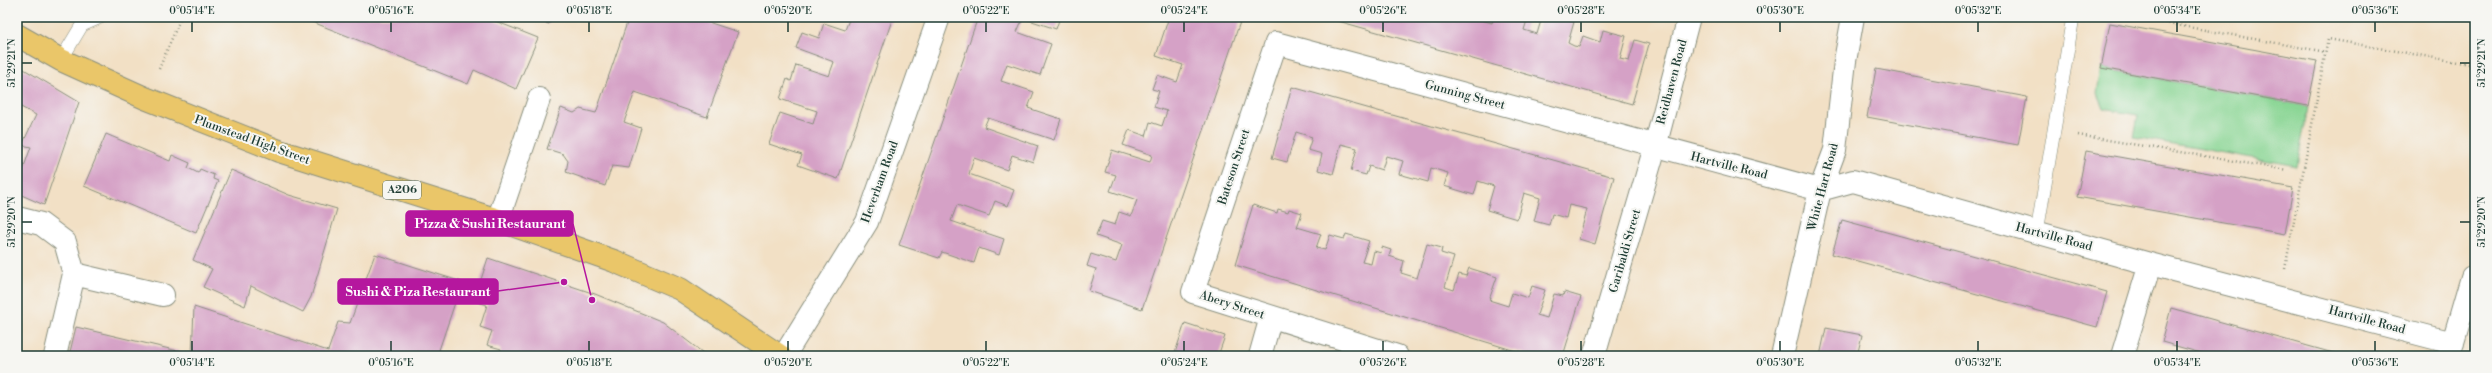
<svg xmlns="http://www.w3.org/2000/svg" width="2492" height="373" font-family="'Libre Bodoni',serif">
<rect width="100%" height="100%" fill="#f6f6f2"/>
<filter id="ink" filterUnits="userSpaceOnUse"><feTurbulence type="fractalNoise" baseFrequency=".025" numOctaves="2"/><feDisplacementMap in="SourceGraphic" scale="8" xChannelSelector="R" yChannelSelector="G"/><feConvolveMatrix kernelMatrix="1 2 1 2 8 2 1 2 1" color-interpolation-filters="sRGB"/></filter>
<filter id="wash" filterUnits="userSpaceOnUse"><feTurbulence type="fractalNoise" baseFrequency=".012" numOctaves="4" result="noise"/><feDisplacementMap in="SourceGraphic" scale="16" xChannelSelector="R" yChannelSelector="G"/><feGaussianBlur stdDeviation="0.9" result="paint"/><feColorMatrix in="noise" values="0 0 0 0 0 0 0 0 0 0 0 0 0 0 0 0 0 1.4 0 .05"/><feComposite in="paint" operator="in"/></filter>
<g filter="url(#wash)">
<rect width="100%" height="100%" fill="#f2e0c5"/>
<path fill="#8ad694" stroke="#548a64" d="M2101,68L2308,106L2297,166L2134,137L2138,115L2103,109L2097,93Z"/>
<g id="blocks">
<path fill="#d5a1c6" d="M300,17H485L538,38L516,89L474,70L468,84Z
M526,17H551L549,24Z
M629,17H693L738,32L707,117L635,92L624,122L641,128L629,168L612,166L605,186L566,172L568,161L563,154L547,149L561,108L574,113L580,109L596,113Z
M850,17H893L838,179L798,165L802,155L769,144L780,113L813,124L817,111L780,99L787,79L791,81L796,65L829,76L834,62L796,48L802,32L819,38L824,23L845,30Z
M978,17H1060L1056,29L1023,18L1017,32L1051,44L1040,75L1007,64L1001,81L1034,92L1028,108L1061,119L1054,140L988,118L984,127L1038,146L1033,162L1012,155L1007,170L974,158L969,174L1014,190L1008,206L995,201L989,216L957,205L951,221L1004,239L999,255L979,248L974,263L942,252L939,258L899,245Z
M1169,17L1241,19L1142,309L1089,291L1096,269L1087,266L1091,254L1116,262L1122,245L1096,236L1102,221L1115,225L1119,212L1131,216L1137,200L1110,191L1116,175L1105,172L1112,150L1150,162L1152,155L1123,145L1129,130L1146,136L1150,122L1162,126L1167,111L1154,107L1159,91L1152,89L1157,75L1177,82L1183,65L1156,56Z
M1324,17H1479L1478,19L1492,23L1494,17H1528L1524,30L1537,34L1542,17H1557L1574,22L1568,43L1574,46L1579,47L1583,36L1600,42L1603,30L1626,36L1620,59L1629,61L1635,40L1649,44L1632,104Z
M2110,23L2317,61L2308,106L2101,68Z
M17,65L79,102L44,205L17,193V186L31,147L22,145L36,115L17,105Z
M1876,69L2027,97L2018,145L1867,117Z
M1292,87L1614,177L1595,244L1579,239L1587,209L1569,205L1566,218L1552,214L1549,225L1534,221L1540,198L1524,193L1517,219L1487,210L1494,186L1478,181L1474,195L1444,186L1448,173L1431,168L1428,182L1399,174L1403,161L1386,156L1382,170L1369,166L1366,175L1351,171L1357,148L1341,144L1333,174L1318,170L1322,154L1308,150L1312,137L1296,132L1287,162L1272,158Z
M106,134L170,161L172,155L190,163L188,168L198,173L200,169L214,175L213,179L218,181L196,233L84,186Z
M2086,151L2293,188L2285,234L2077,197Z
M231,170L289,195L337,209L311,297L303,312L251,286L245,306L203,287L212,269L193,260Z
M1253,205L1277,213L1278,209L1288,212L1289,209L1302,213L1297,227L1321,234L1316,248L1325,250L1330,235L1344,239L1346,234L1369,241L1362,262L1371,264L1374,251L1381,253L1382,247L1391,250L1389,256L1404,261L1401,273L1417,278L1427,244L1442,248L1441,253L1454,257L1445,287L1454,290L1459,274L1466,276L1469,268L1485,273L1497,277L1489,300L1508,306L1512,293L1528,298L1532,286L1545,290L1537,315L1547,318L1554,294L1563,296L1564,292L1581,297L1563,356H1532L1235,265Z
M1842,220L2107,292L2097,327L1832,254Z
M375,254L462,282L437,356H192L194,307L328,351L338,322L350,323Z
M488,258L595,294L663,322L707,356H499L501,349L487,345L492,331L480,327L487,305L474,301Z
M2171,308L2344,356H2212L2183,348L2162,342Z
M1185,323L1225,336L1218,356H1174Z
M76,327L191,354V356H69Z
M1826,328L1862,335L1857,356H1820Z"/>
</g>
</g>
<g filter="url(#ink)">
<use href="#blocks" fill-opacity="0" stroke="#888e7c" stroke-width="1"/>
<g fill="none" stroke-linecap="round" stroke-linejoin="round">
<g stroke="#888e7c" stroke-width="14">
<path id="service" d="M61,60L82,25L100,17
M2037,232L2073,17"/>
</g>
<g stroke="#888e7c" stroke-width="24">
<path id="minor" d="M17,218L41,224L65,242L74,274L55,356
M498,220L539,99
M74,274L163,295
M784,356L867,222L939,17
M1260,356L1271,317
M1397,356L1193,292L1276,43L1820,190L1853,181L2150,264L2453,343
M1594,356L1655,147L1689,17
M1782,356L1820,190L1835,150L1845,61L1853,17
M2122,356L2150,264
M2449,356L2472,277"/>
</g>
<g stroke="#888e7c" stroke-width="24">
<path id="primary" d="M17,35L61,60L145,98L279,151L498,220L614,261L680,289L780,356"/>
</g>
<path stroke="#888e7c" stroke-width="2.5" stroke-dasharray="1 3" stroke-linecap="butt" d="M2133,17L2326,52
M159,69L181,17
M2078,135L2287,170
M2285,269L2328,39L2475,65"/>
<use href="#service" stroke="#fff" stroke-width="13"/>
<use href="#minor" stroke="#fff" stroke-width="22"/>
<use href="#primary" stroke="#eac669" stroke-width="22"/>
</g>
</g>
<path fill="none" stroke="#1f3d34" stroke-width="1.5" d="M192,22V32M391,22V32M589,22V32M788,22V32M986,22V32M1184,22V32M1383,22V32M1581,22V32M1780,22V32M1978,22V32M2177,22V32M2375,22V32M22,63H32M2460,63H2470M22,222H32M2460,222H2470M192,341V351M391,341V351M589,341V351M788,341V351M986,341V351M1184,341V351M1383,341V351M1581,341V351M1780,341V351M1978,341V351M2177,341V351M2375,341V351"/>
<g text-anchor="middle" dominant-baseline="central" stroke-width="4" stroke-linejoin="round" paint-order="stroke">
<rect fill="#f6f6f2" stroke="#60746d" stroke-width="1" x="383" y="181" width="38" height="18" rx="3"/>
<g font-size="11" font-weight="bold" fill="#1f3d34">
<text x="402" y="190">A206</text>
</g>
<g font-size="12" fill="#1f3d34" stroke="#f6f6f2">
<text transform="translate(1672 82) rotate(-75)">Reidhaven Road</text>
<text transform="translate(1465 95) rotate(15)">Gunning Street</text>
<text transform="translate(252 140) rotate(20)">Plumstead High Street</text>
<text transform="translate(1729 166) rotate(14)">Hartville Road</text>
<text transform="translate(1234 167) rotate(-72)">Bateson Street</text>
<text transform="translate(880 182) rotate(-70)">Heverham Road</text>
<text transform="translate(1823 187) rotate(-75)">White Hart Road</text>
<text transform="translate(2054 237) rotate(15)">Hartville Road</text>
<text transform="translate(1625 251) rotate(-74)">Garibaldi Street</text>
<text transform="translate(1232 305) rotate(18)">Abery Street</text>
<text transform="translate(2367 320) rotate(15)">Hartville Road</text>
</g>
</g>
<path fill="none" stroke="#b5179e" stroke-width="1.5" d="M592 300L573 224M564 282L498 291"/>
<g fill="#b5179e" stroke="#f6f6f2" stroke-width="1.5">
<circle cx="592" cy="300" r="4"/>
<circle cx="564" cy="282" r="4"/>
</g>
<g fill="#b5179e" stroke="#b5179e" stroke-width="1.5">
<rect x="406" y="211" width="167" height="25" rx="4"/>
<rect x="338" y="279" width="160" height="25" rx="4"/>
</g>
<g font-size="13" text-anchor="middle" font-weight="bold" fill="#fff">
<text x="490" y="228">Pizza &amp; Sushi Restaurant</text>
<text x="418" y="296">Sushi &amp; Piza Restaurant</text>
</g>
<rect width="2492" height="373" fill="none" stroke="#f6f6f2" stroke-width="44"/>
<rect x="22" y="22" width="2448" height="329" fill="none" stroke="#1f3d34" stroke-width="1.5"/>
<g font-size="10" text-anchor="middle" fill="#1f3d34">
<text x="192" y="14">0°05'14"E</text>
<text x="391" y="14">0°05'16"E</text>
<text x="589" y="14">0°05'18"E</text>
<text x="788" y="14">0°05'20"E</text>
<text x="986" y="14">0°05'22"E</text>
<text x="1184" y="14">0°05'24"E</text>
<text x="1383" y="14">0°05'26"E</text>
<text x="1581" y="14">0°05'28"E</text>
<text x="1780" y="14">0°05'30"E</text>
<text x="1978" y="14">0°05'32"E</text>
<text x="2177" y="14">0°05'34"E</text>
<text x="2375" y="14">0°05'36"E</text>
<text transform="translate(11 63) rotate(-90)" y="4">51°29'21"N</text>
<text transform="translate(2481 63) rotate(-90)" y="4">51°29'21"N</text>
<text transform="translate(11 222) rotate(-90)" y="4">51°29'20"N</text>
<text transform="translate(2481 222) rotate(-90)" y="4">51°29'20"N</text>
<text x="192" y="366">0°05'14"E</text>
<text x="391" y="366">0°05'16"E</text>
<text x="589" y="366">0°05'18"E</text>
<text x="788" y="366">0°05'20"E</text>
<text x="986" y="366">0°05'22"E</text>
<text x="1184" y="366">0°05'24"E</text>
<text x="1383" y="366">0°05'26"E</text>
<text x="1581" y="366">0°05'28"E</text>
<text x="1780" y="366">0°05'30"E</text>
<text x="1978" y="366">0°05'32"E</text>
<text x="2177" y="366">0°05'34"E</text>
<text x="2375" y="366">0°05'36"E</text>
</g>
</svg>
